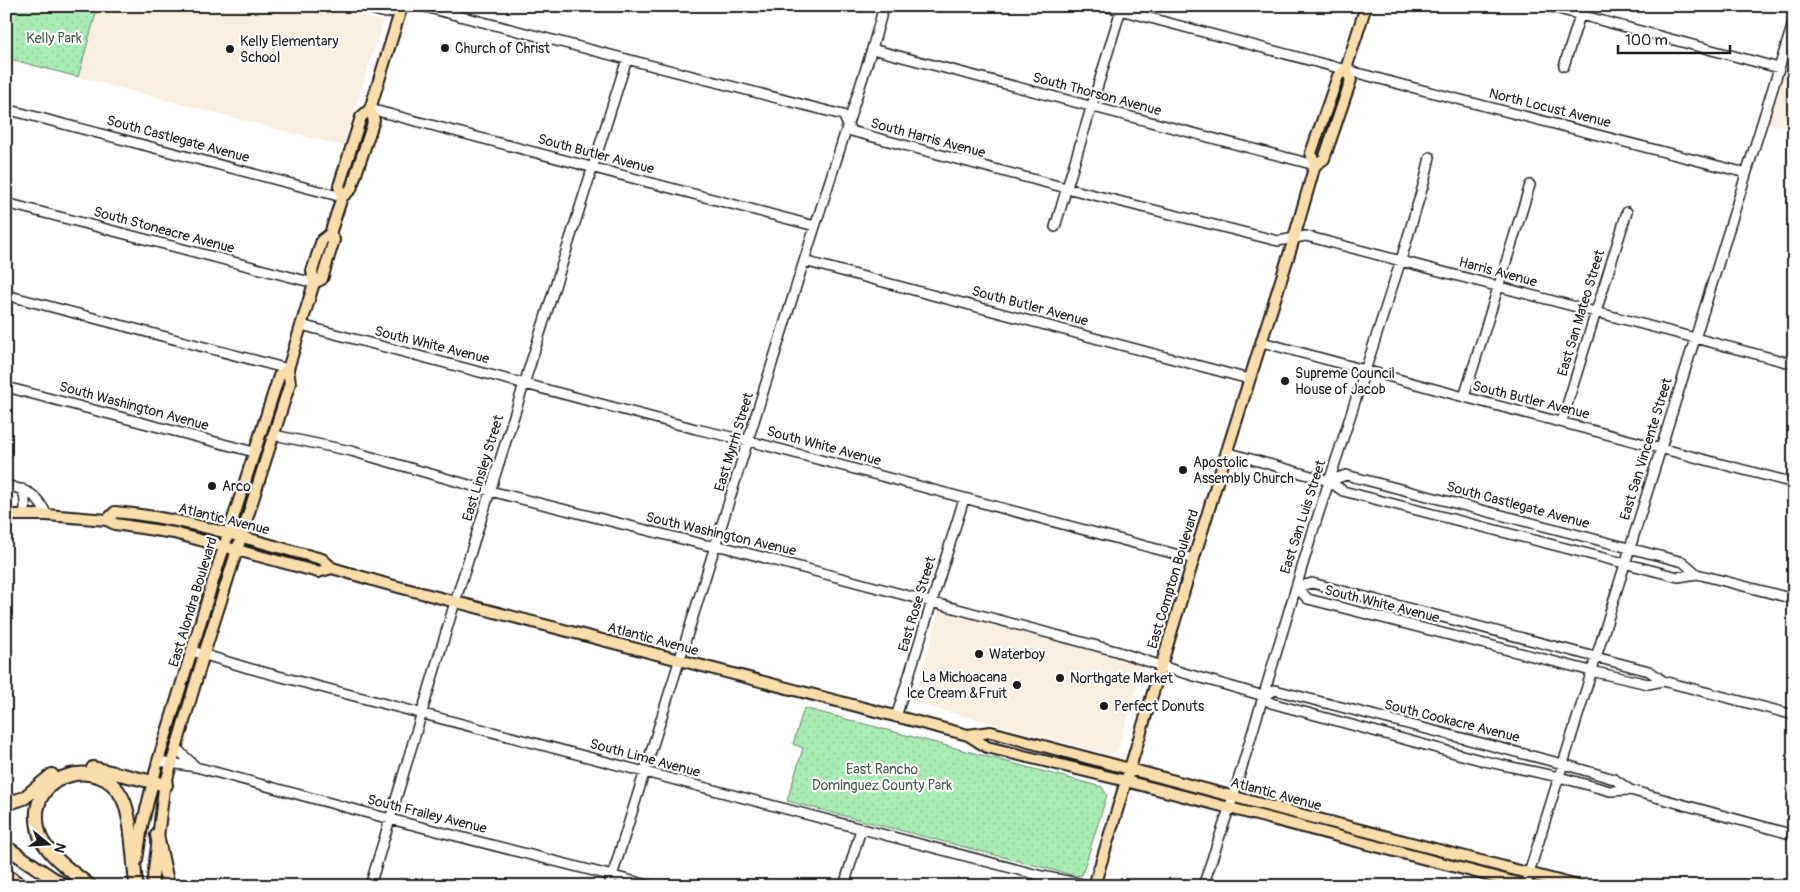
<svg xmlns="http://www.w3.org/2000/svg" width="1800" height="892" font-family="Pangolin,sans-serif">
<defs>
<pattern id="park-dots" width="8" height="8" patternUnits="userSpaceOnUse" patternTransform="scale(1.25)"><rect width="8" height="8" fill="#aaecb5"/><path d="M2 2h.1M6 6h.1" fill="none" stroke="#92ca9b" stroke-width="1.8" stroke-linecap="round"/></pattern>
</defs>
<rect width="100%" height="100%" fill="#fff"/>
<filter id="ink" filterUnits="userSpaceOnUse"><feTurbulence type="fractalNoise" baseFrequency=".02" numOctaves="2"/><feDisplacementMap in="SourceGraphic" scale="10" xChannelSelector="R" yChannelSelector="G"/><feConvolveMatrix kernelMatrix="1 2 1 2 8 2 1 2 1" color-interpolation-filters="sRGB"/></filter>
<g filter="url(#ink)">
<path fill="#f8efe1" d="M98,6H329L383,21L343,146L78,77Z
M1794,20V129L1762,121Z
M940,610L1140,664L1142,670L1118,750L1110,755L915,703L914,697Z"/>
<path fill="url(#park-dots)" stroke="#638468" d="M6,6H98L78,77L6,58Z
M804,708L1102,787L1107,795L1082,875L1076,876L787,801L803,748L793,744Z"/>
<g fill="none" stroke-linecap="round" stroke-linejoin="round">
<g stroke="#1c1c1c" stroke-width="12">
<path id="minor" d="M358,6L386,13L414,6
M421,6L843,115L851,131L1066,188L1278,241L1306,236L1794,364
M1105,6L1399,84L1746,173
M1547,6L1779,68
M872,49L1315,165
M1564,66L1583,6
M6,109L342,197
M370,109L815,226
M6,203L314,283
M1055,227L1122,6
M804,261L1249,379
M6,295L288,369
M301,325L696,429L749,441L1194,559
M1262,342L1464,397L1794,483
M6,387L254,452
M1464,397L1530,185
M1562,421L1627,212
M274,435L351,451L490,491L706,545L724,547L1116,651L1177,671L1264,696L1271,703L1484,761L1559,777L1610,791L1630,790L1794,835
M1226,452L1329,481L1343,491L1678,577L1697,574L1794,599
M1329,481L1346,475L1683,562L1697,574
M6,485C29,491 36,493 47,515
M22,489C26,498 26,506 24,515
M1296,587L1312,583L1649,671L1663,681L1794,715
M1296,587L1308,599L1591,671L1648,684L1663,681
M192,651L248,668L1042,876L1093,886
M1264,696L1275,690L1563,764L1614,779L1630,790
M896,717L964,499
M176,748L196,767
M158,761L196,767L390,819L652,886
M370,886L455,602L627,59
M609,886L804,261L872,49L884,6
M844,886L861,829
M1203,886L1233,797L1312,534L1401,260L1425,179L1430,157
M1525,886L1794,20"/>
</g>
<g stroke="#1c1c1c" stroke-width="14">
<path id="major" d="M1315,165L1324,159L1351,80L1346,69
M342,197L351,189L374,120L370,109
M314,283L322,279L334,240L330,234
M6,515H47L107,520L115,524L174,533L318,572L332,568
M107,520L115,512C186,518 254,541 322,559L332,568L383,583L968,735L987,747L1126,781L1529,886
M968,735L991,732L1276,808L1578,886
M137,860L142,826L158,761L214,578L279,376L288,369
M152,886L164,789L204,654L290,383L288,369L314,283L312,271L322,240L330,234L342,197L339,186L361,117L370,109L402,6
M1094,886L1215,489L1292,245L1315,165L1311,153L1338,76L1346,69L1366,6"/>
</g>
<g stroke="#1c1c1c" stroke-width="16">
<path id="highway" d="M93,768L166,785
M6,804L24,798L52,775
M157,835L168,886
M6,847L64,886
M6,875L22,886
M90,886C74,873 54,860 43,842C38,834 38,828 37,820C33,772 101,756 122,797C132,815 133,861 136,883"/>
</g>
<use href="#minor" stroke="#fff" stroke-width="9"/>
<use href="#major" stroke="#faddab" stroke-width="10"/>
<use href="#highway" stroke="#faddab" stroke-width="12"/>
</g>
</g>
<g fill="#1c1c1c" stroke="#fff" stroke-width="2">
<circle cx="445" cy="48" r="5"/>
<circle cx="230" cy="49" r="5"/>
<circle cx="1285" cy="381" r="5"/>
<circle cx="1183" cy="470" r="5"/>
<circle cx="212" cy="486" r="5"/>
<circle cx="979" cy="654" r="5"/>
<circle cx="1060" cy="678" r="5"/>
<circle cx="1017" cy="685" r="5"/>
<circle cx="1104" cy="706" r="5"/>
</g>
<g text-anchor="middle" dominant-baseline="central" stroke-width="4.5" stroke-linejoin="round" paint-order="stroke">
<g font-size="14" fill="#475a4a" stroke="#fff">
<text x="54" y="38">Kelly Park</text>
<text x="882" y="769">East Rancho<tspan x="882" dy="16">Dominguez County Park</tspan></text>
</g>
<g font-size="14" fill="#1c1c1c" stroke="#fff" text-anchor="start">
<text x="240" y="41">Kelly Elementary<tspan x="240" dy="16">School</tspan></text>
<text x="455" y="48">Church of Christ</text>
<text x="1295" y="373">Supreme Council<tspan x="1295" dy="16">House of Jacob</tspan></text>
<text x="1193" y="462">Apostolic<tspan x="1193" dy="16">Assembly Church</tspan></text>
<text x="222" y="486">Arco</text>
<text x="989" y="654">Waterboy</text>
<text x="1007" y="677" text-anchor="end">La Michoacana<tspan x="1007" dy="16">Ice Cream &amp;Fruit</tspan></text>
<text x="1070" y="678">Northgate Market</text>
<text x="1114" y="706">Perfect Donuts</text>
</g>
<g font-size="14" fill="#1c1c1c" stroke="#fff">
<text transform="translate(1097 94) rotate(15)">South Thorson Avenue</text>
<text transform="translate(1550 108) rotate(14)">North Locust Avenue</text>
<text transform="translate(928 138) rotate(15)">South Harris Avenue</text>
<text transform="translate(178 139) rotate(15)">South Castlegate Avenue</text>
<text transform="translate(596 154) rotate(15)">South Butler Avenue</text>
<text transform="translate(164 230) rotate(15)">South Stoneacre Avenue</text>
<text transform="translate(1498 272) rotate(15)">Harris Avenue</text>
<text transform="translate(1030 306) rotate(15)">South Butler Avenue</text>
<text transform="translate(1581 313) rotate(-73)">East San Mateo Street</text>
<text transform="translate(432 345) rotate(14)">South White Avenue</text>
<text transform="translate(1531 400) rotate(14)">South Butler Avenue</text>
<text transform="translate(134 406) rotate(15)">South Washington Avenue</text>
<text transform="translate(734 442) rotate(-73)">East Myrrh Street</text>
<text transform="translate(824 446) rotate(15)">South White Avenue</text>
<text transform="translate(1646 449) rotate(-73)">East San Vincente Street</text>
<text transform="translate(483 468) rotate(-73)">East Linsley Street</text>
<text transform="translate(1518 505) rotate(15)">South Castlegate Avenue</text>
<text transform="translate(1303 517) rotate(-72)">East San Luis Street</text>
<text transform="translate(224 519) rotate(14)">Atlantic Avenue</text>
<text transform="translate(721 534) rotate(13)">South Washington Avenue</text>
<text transform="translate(1173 579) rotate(-73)">East Compton Boulevard</text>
<text transform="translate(193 602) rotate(-73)">East Alondra Boulevard</text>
<text transform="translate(917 604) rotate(-73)">East Rose Street</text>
<text transform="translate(1382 604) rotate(14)">South White Avenue</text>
<text transform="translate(653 639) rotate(15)">Atlantic Avenue</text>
<text transform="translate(1452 721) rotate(14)">South Cookacre Avenue</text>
<text transform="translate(645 758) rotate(15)">South Lime Avenue</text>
<text transform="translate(1276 794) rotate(15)">Atlantic Avenue</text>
<text transform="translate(427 814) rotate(14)">South Frailey Avenue</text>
</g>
</g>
<rect width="1800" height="892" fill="none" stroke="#fff" stroke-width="25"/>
<rect x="12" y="12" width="1775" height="867" fill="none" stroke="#1c1c1c" stroke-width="2" filter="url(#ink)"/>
<g transform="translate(48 844) rotate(108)" stroke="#ffffff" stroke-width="4" paint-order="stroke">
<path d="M0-4L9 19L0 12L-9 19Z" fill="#1c1c1c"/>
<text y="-8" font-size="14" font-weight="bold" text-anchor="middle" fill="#1c1c1c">N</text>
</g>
<path d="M1618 45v8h112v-8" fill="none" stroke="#1c1c1c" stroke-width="2.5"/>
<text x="1625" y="45" font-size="15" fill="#1c1c1c" stroke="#ffffff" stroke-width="4" paint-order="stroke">100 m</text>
</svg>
